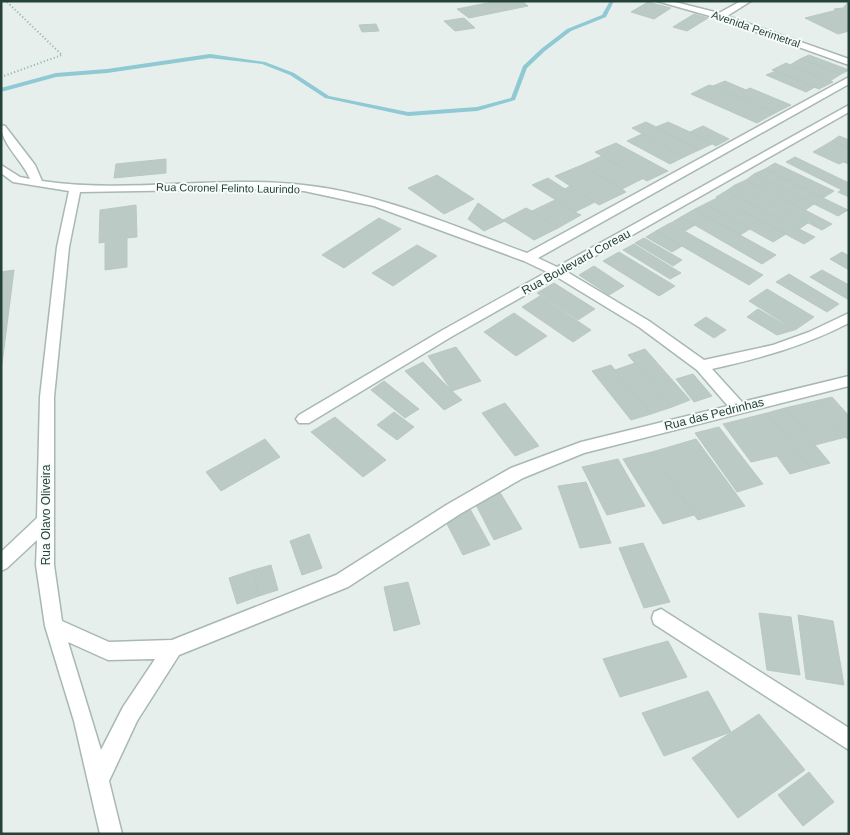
<svg xmlns="http://www.w3.org/2000/svg" width="850" height="835" font-family="Arial,sans-serif">
<rect width="100%" height="100%" fill="#e6efeb"/>
<g fill="none" stroke-linecap="round" stroke-linejoin="round">
<path fill="#8ec9d4" fill-rule="evenodd" d="M610,1H614L606,17L571,31L545,51L527,68L515,100L477,111L408,116L325,98L290,75L262,64L210,58L107,73L56,77L1,92V88L56,73L107,69L210,54L265,62L294,73L329,96L408,112L477,107L511,98L523,66L541,49L567,29L602,15Z"/>
</g>
<path fill="#bbcac4" stroke="#b8c9c2" d="M497,1H522L528,6L469,18L457,9Z
M849,1V31L838,34L805,18L837,10L834,9L843,8Z
M648,2L671,8L654,19L631,12Z
M694,14L708,18L687,31L673,27Z
M464,18L475,28L455,31L444,21Z
M376,24L379,31L362,32L359,25Z
M809,55L849,70L841,74L800,59Z
M800,59L841,74L830,81L790,65Z
M786,63L830,81L833,82L819,89L772,70Z
M776,71L815,87L806,92L766,75Z
M725,81L746,90L750,88L791,105L775,113L713,86Z
M709,85L713,86L775,113L757,123L691,94Z
M646,122L656,127L699,150L684,157L632,128Z
M668,122L690,132L712,144L699,150L656,127Z
M703,126L729,139L716,146L690,132Z
M642,134L684,157L670,164L627,141Z
M839,136L849,140V148L832,141Z
M832,141L849,148V164L843,162L839,164L813,152Z
M616,143L668,171L647,181L595,152Z
M602,156L642,179L622,189L582,165Z
M795,157L849,183V197L838,192L842,190L786,162Z
M166,159V173L114,178L116,164Z
M775,163L834,191L823,198L765,169Z
M582,165L622,189L626,192L599,205L555,176Z
M765,169L823,198L848,210L838,216L754,174Z
M754,174L814,204L805,210L746,180Z
M437,175L474,199L444,214L408,188Z
M548,178L565,189L570,186L595,202L575,212L532,185Z
M746,180L805,210L832,224L822,230L735,185Z
M735,185L808,223L799,229L726,191Z
M726,191L799,229L815,237L804,244L716,197Z
M717,198L786,234L773,242L705,204Z
M555,200L575,212L581,215L558,228L532,211Z
M478,203L503,220L505,221L484,231L468,219Z
M705,204L750,229L740,235L695,209Z
M136,205L137,237L127,238V267L105,270V242L99,243L100,210Z
M526,208L532,211L558,228L534,240L503,220Z
M695,209L740,235L776,255L762,264L681,217Z
M681,217L695,225L685,231L671,223Z
M379,218L401,229L344,268L322,255Z
M670,223L763,275L749,285L656,231Z
M656,231L682,246L672,252L646,237Z
M644,238L682,260L673,266L635,243Z
M634,244L681,273L670,279L623,250Z
M417,245L437,256L393,286L372,273Z
M619,252L675,286L659,296L603,261Z
M842,252L849,256V270L830,259Z
M594,266L624,286L609,295L579,275Z
M14,270L2,364H1V272Z
M822,270L849,285V300L810,277Z
M789,274L839,304L827,312L776,282Z
M554,283L595,309L578,320L537,293Z
M767,289L814,317L795,330L749,301Z
M540,296L591,330L573,342L522,307Z
M758,309L794,330L777,335L747,317Z
M514,313L547,336L516,356L484,332Z
M706,317L726,330L714,338L694,325Z
M456,347L481,381L452,391L428,356Z
M645,349L690,400L672,407L628,355Z
M423,362L452,391L462,400L444,410L405,371Z
M635,363L672,407L651,414L615,370Z
M611,365L615,370L651,414L631,420L592,371Z
M693,374L712,396L694,402L676,379Z
M384,381L419,409L405,418L371,390Z
M832,397L849,416V441L815,401Z
M815,401L846,437L815,445L785,408Z
M505,403L539,446L515,456L482,413Z
M785,408L815,445L830,463L811,468L767,413Z
M394,412L414,427L397,440L377,425Z
M767,413L811,468L790,474L777,456L751,462L723,424Z
M335,417L386,460L363,477L311,432Z
M719,427L763,484L737,492L695,433Z
M265,439L280,457L221,491L206,472Z
M696,439L745,506L698,520L694,515L652,452Z
M652,452L694,515L663,524L623,459Z
M618,459L645,506L607,515L582,467Z
M586,482L611,543L580,548L558,486Z
M498,489L522,529L494,540L474,501Z
M470,509L490,545L463,555L444,518Z
M309,534L322,568L302,575L290,541Z
M643,543L670,602L644,608L619,548Z
M271,565L278,590L259,596L253,570Z
M253,570L259,596L237,604L229,578Z
M408,582L420,624L394,631L384,587Z
M759,613L791,617L800,675L767,670Z
M798,615L833,621L844,685L806,679Z
M668,641L687,677L620,697L603,659Z
M708,691L731,732L664,756L642,713Z
M759,714L805,770L738,818L692,758Z
M809,772L834,802L803,826L778,795Z"/>
<g fill="none" stroke-linecap="round" stroke-linejoin="round">
<g stroke="#a8b8b2" stroke-width="3">
<path id="minor" d="M657,1H671L719,13L741,1H751L727,16L849,59V65L717,18Z
M849,77V84L538,258L557,267L849,105V112L567,272L649,321L704,360L773,345L809,332L849,313V323C802,347 763,357 712,369L742,402L849,376V386L584,453L523,478L460,514L348,587L179,655L137,721L109,781L122,834H100L74,721L45,626L36,565L37,540L7,568L1,571V552L37,518L40,397L57,247L69,191L13,182L1,173V165L20,177L30,179C23,161 1,144 1,125L5,126L35,165L42,181C128,194 216,175 303,185C380,193 455,227 527,253ZM263,189L304,191L374,206L524,261L547,272L441,331L299,415L296,419L299,423H309L451,337L557,277L639,327L697,370L728,406L581,442L511,468L448,504L336,575L172,640L109,642L62,621L54,565V397L69,247L80,192ZM68,642L108,660L155,659L123,707L101,750Z
M661,609L849,728V750L654,624L652,618L654,612Z"/>
</g>
<path stroke="#86b3a5" stroke-width="2" stroke-dasharray="1 2.5" stroke-linecap="butt" d="M1,77L62,55L6,1"/>
<use href="#minor" fill="#fff" fill-rule="evenodd"/>
</g>
<g text-anchor="middle" dominant-baseline="central" stroke-width="4" stroke-linejoin="round" paint-order="stroke">
<g font-size="11" fill="#24423a" stroke="#f7fbf9">
<text transform="translate(756 29) rotate(19)">Avenida Perimetral</text>
<text transform="translate(228 188) rotate(1)">Rua Coronel Felinto Laurindo</text>
</g>
<g font-size="12" fill="#24423a" stroke="#f7fbf9">
<text transform="translate(576 262) rotate(-29)">Rua Boulevard Coreau</text>
<text transform="translate(714 414) rotate(-14)">Rua das Pedrinhas</text>
<text transform="translate(46 515) rotate(-90)">Rua Olavo Oliveira</text>
</g>
</g>
<rect width="850" height="835" fill="none" stroke="#24423a" stroke-width="5"/>
</svg>
